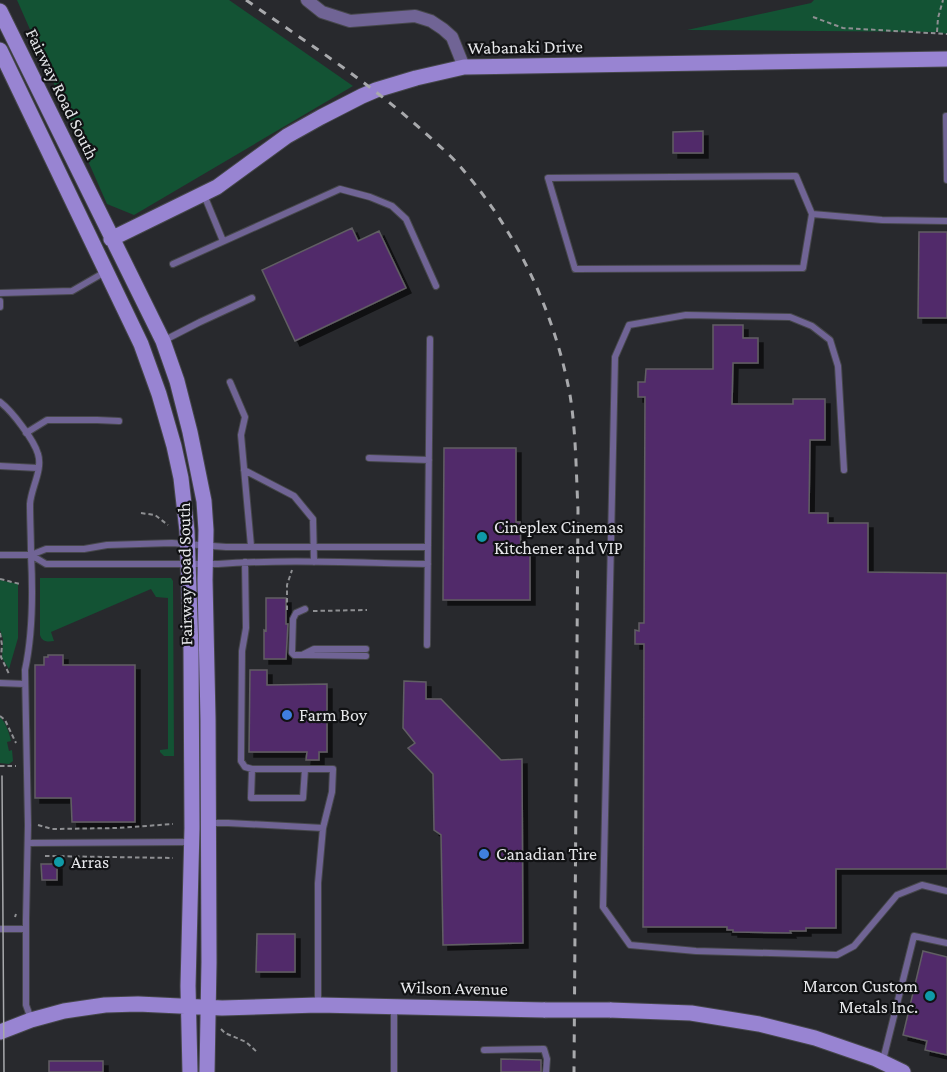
<svg xmlns="http://www.w3.org/2000/svg" width="947" height="1072" font-family="'Crimson Pro',serif">
<defs>
<filter id="shadow"><feDropShadow dx="5" dy="5" stdDeviation="0" flood-color="#0009"/></filter>
</defs>
<rect width="100%" height="100%" fill="#28292d"/>
<path fill="#135334" d="M17,0H229L353,86L134,215L107,204Z
M814,0H947V34L937,32L687,30L811,3Z
M40,578H171L173,581L174,756H164L160,752V750L168,749V598L156,597L151,589L51,632L54,641C48,642 42,642 40,635Z
M0,580L18,584V638L9,669L2,658L3,639L0,630Z
M0,717C6,723 9,732 11,741L7,742L9,751L12,750L13,761L9,764L0,763Z"/>
<path fill="#512c6a" stroke="#615e63" stroke-width="1.5" filter="url(#shadow)" d="M703,131V153H673V132Z
M352,228L358,241L379,231L406,288L295,341L262,270Z
M919,232H947V318H918Z
M713,325H743V338H758V363H733L732,404H793V399H825V440H810L809,513H828V523H868V572L947,573V869H836V928H806V931H790L791,933L733,932V930H727V927H643L644,644H635V630L639,631V623H644L645,397H638V382H645L646,369H713Z
M444,448H516V522H520L521,552H530V600H443Z
M266,598H286V624H288L286,659H264V630L266,631Z
M48,655H63V665H135V822H72L71,798H35V665H44V657H48Z
M250,670H267V685L327,684V752H319V760H306L307,752H249Z
M404,681L426,682V699H441L501,760L522,759L523,943L443,945L441,835L434,830L433,774L408,748L415,743L403,728Z
M41,864H57V880H42Z
M257,934H295V972H256Z
M923,951L947,957V1055L925,1050L927,1041L903,1035Z
M501,1059L541,1060V1072H501Z
M49,1061H103V1072H49Z"/>
<g fill="none" stroke-linecap="round" stroke-linejoin="round">
<g stroke="#46474b" stroke-width="8">
<path id="lane" d="M947,116H946L947,180
M204,195L223,241
M812,214L803,268L575,269L548,178L796,176L812,214L882,220L947,221
M173,264L340,189L370,197L392,206L406,219L436,286
M0,293L72,291L105,272
M0,301V307
M163,341L200,322L252,298
M230,382L245,417L241,435L251,546
M0,402C12,411 34,440 38,454C43,470 31,488 30,504C30,521 31,538 31,555C33,593 33,633 25,670L28,825L26,919V1005L31,1019
M26,433L47,420H97L119,421
M369,458L429,460
M0,466L38,468
M244,470L294,496L313,519L314,562
M844,470L838,366L830,340L812,326L790,317L686,315L629,325L615,357L603,907L630,945L696,951L837,955L854,946L897,895L922,885L947,891
M0,555H31L46,549H84L107,545L172,543L226,547H428
M31,555L46,564H218C288,559 358,563 428,564
M245,562L246,628L242,651L241,761L245,767L252,769H333L332,792L323,828
M305,609L296,613L293,619L292,653L294,655H302L314,649H366
M427,645L430,339
M304,655L366,656
M0,683L25,684
M252,769L251,798H303L305,769
M209,823H228L323,828L318,883V1003
M28,843L192,842
M0,929H26
M394,1007V1072
M484,1050L544,1049L547,1059L546,1072
M883,1060L914,936L947,943"/>
</g>
<g stroke="#46474b" stroke-width="14">
<path id="street" d="M307,0L322,12L350,21L415,16L431,21L443,29L452,37L464,67"/>
</g>
<g stroke="#46474b" stroke-width="17">
<path id="secondary" d="M0,11L163,341L177,381L190,432L204,501L206,530L205,580L208,719L209,962L207,1072
M0,50L141,344L159,394L174,446L181,478L187,531L191,650L192,828L188,986L190,1072
M111,239L217,187L287,136L321,117L362,96L376,90L416,78L464,67L947,59
M610,1010L691,1013L759,1024L815,1038L876,1059L903,1072
M0,1032L31,1020L64,1011L105,1005L138,1004L222,1008L318,1005L545,1010"/>
</g>
<path stroke="#8e8f92" stroke-width="2" stroke-dasharray="4.5 3" stroke-linecap="butt" d="M813,17L843,28L947,34
M937,32L938,18L943,0
M141,513L155,515L168,525
M0,579L20,584
M287,610V585L292,570
M313,611L367,610
M0,633L2,645L1,657L9,674
M0,716L5,720L16,743
M0,766H16
M38,825L52,829L118,828L173,824
M45,856L173,858
M15,917L16,914
M221,1029L225,1033L246,1042L258,1053"/>
<use href="#lane" stroke="#706495" stroke-width="6"/>
<use href="#street" stroke="#706495" stroke-width="12"/>
<use href="#secondary" stroke="#9884d2" stroke-width="15"/>
<path stroke="#a8a9ac" stroke-width="1.5" d="M2,776L4,1072"/>
<path stroke="#a8a9ac" stroke-width="3" stroke-dasharray="8 8" stroke-linecap="butt" d="M246,0C306,42 367,81 422,130C436,143 452,156 464,171C518,234 555,314 570,395C576,432 576,471 578,509L574,1072"/>
<g stroke="#46474b" stroke-width="17" stroke-linecap="butt">
<path id="secondary-bridge" d="M545,1010H610"/>
</g>
<use href="#secondary-bridge" stroke="#9884d2" stroke-width="15"/>
</g>
<g fill="#0f9aa8" stroke="#111214" stroke-width="2">
<circle cx="482" cy="537" r="6"/>
<circle cx="59" cy="862" r="6"/>
<circle cx="930" cy="996" r="6"/>
</g>
<g fill="#3f7fe0" stroke="#111214" stroke-width="2">
<circle cx="287" cy="715" r="6"/>
<circle cx="484" cy="854" r="6"/>
</g>
<g text-anchor="middle" dominant-baseline="central" stroke-width="4.5" stroke-linejoin="round" paint-order="stroke">
<g font-size="18" fill="#e5e6e9" stroke="#111214">
<text transform="translate(525 47) rotate(-1)">Wabanaki Drive</text>
<text transform="translate(62 94) rotate(64)">Fairway Road South</text>
<text transform="translate(185 574) rotate(-91)">Fairway Road South</text>
<text transform="translate(454 988) rotate(1)">Wilson Avenue</text>
</g>
<g font-size="18" fill="#e5e6e9" stroke="#111214" text-anchor="start">
<text x="494" y="527">Cineplex Cinemas<tspan x="494" dy="21">Kitchener and VIP</tspan></text>
<text x="299" y="715">Farm Boy</text>
<text x="496" y="854">Canadian Tire</text>
<text x="71" y="862">Arras</text>
<text x="918" y="986" text-anchor="end">Marcon Custom<tspan x="918" dy="21">Metals Inc.</tspan></text>
</g>
</g>
</svg>
